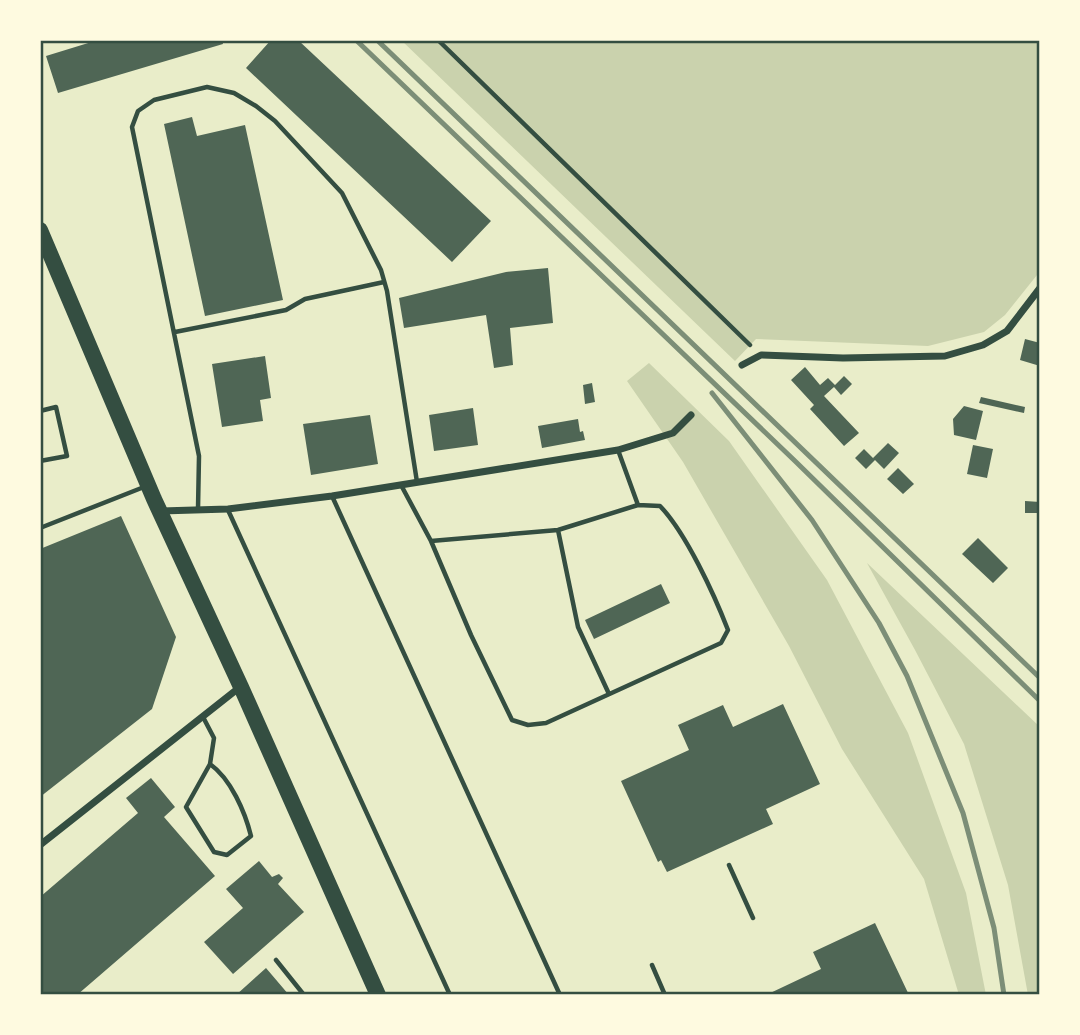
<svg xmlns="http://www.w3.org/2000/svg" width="1080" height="1035" font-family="Poppins,sans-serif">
<rect width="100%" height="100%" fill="#e9edc9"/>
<path fill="#cad2ad" d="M401,40H1040V254L1037,275L1005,315L984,332L928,346L756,339L735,361Z
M649,363L729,441L827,580L908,733L966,893L986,995H959L924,879L842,749L789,646L683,462L627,381Z
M867,563L1040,727V995H1028L1008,885L964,744L915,650Z"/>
<path fill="#4f6655" d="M98,40H222L223,44L58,93L46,56Z
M271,40H298L491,221L452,262L246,68Z
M192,117L197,136L245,125L283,300L205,316L164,124Z
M548,268L553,323L510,328L513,365L494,368L486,315L404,328L399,298L506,272Z
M1025,339L1040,343V366L1020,360Z
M265,356L271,398L260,400L263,421L222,427L212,364Z
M805,367L820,385L828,378L835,385L844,376L852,384L841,395L834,387L824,396L859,433L844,446L810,409L814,405L791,380Z
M592,383L595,402L585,404L583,385Z
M981,397L1025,407L1024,413L979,403Z
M964,406L983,411L976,440L954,435L953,419Z
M473,408L478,445L434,451L429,415Z
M370,415L378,464L311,475L303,424Z
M578,419L580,432L583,431L585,440L542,448L538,426Z
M888,443L899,453L884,469L873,458Z
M973,445L993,449L987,478L967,474Z
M864,449L875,460L866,469L855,458Z
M898,468L914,484L903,494L887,479Z
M1025,501L1040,502V513H1025Z
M121,516L176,637L152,709L40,797V549Z
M978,538L1008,568L993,583L962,554Z
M661,584L670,603L594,639L585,620Z
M783,704L820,784L766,809L773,824L667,872L661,860L658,862L621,781L689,750L678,725L723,705L733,727Z
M151,778L175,807L164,817L215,876L77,995H40V897L138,813L126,798Z
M259,861L272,877L279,874L283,878L278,884L304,912L233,974L204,942L243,908L226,889Z
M875,923L909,995H766L821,969L813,952Z
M266,968L289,995H236Z"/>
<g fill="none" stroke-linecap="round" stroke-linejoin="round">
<path stroke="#344e41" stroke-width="4.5" d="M438,40L750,345
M729,865L753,918"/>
<path stroke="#344e41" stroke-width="4.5" d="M175,332L286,310L305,299L384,282
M40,411L56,407L67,456L40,461
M401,485L431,541L558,530L638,505L618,450
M332,496L560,995
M198,509L199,456L132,127L138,111L154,100L207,87L234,93L256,106L275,121L342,193L381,270L387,291L417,482
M228,510L450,995
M40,528L144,487
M558,530L578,627L609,694
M431,541L471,635L512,720L528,725L546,723L721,643L728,630C714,594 686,533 660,506L638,505
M203,717L214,738L210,764L186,807L214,852L227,855L251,836C245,812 231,779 210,764
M276,960L304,995
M652,965L665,995"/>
<path stroke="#344e41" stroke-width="7" d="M742,365L761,355L843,358L945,356L983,345L1007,331L1040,288
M161,511L228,509L332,496L618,450L673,433L691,415
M40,845L240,687"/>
<path stroke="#344e41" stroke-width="16" d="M40,230L154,499L241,687L378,995"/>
<path stroke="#7c8e77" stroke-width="5" d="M356,40L795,461L1040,701
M377,40L1040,678
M712,393L812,520L879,623L907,676L963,813L994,928L1004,995"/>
</g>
<rect width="1080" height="1035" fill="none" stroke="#fefae0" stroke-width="84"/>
<rect x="42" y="42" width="996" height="951" fill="none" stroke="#344e41" stroke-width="2.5"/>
</svg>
